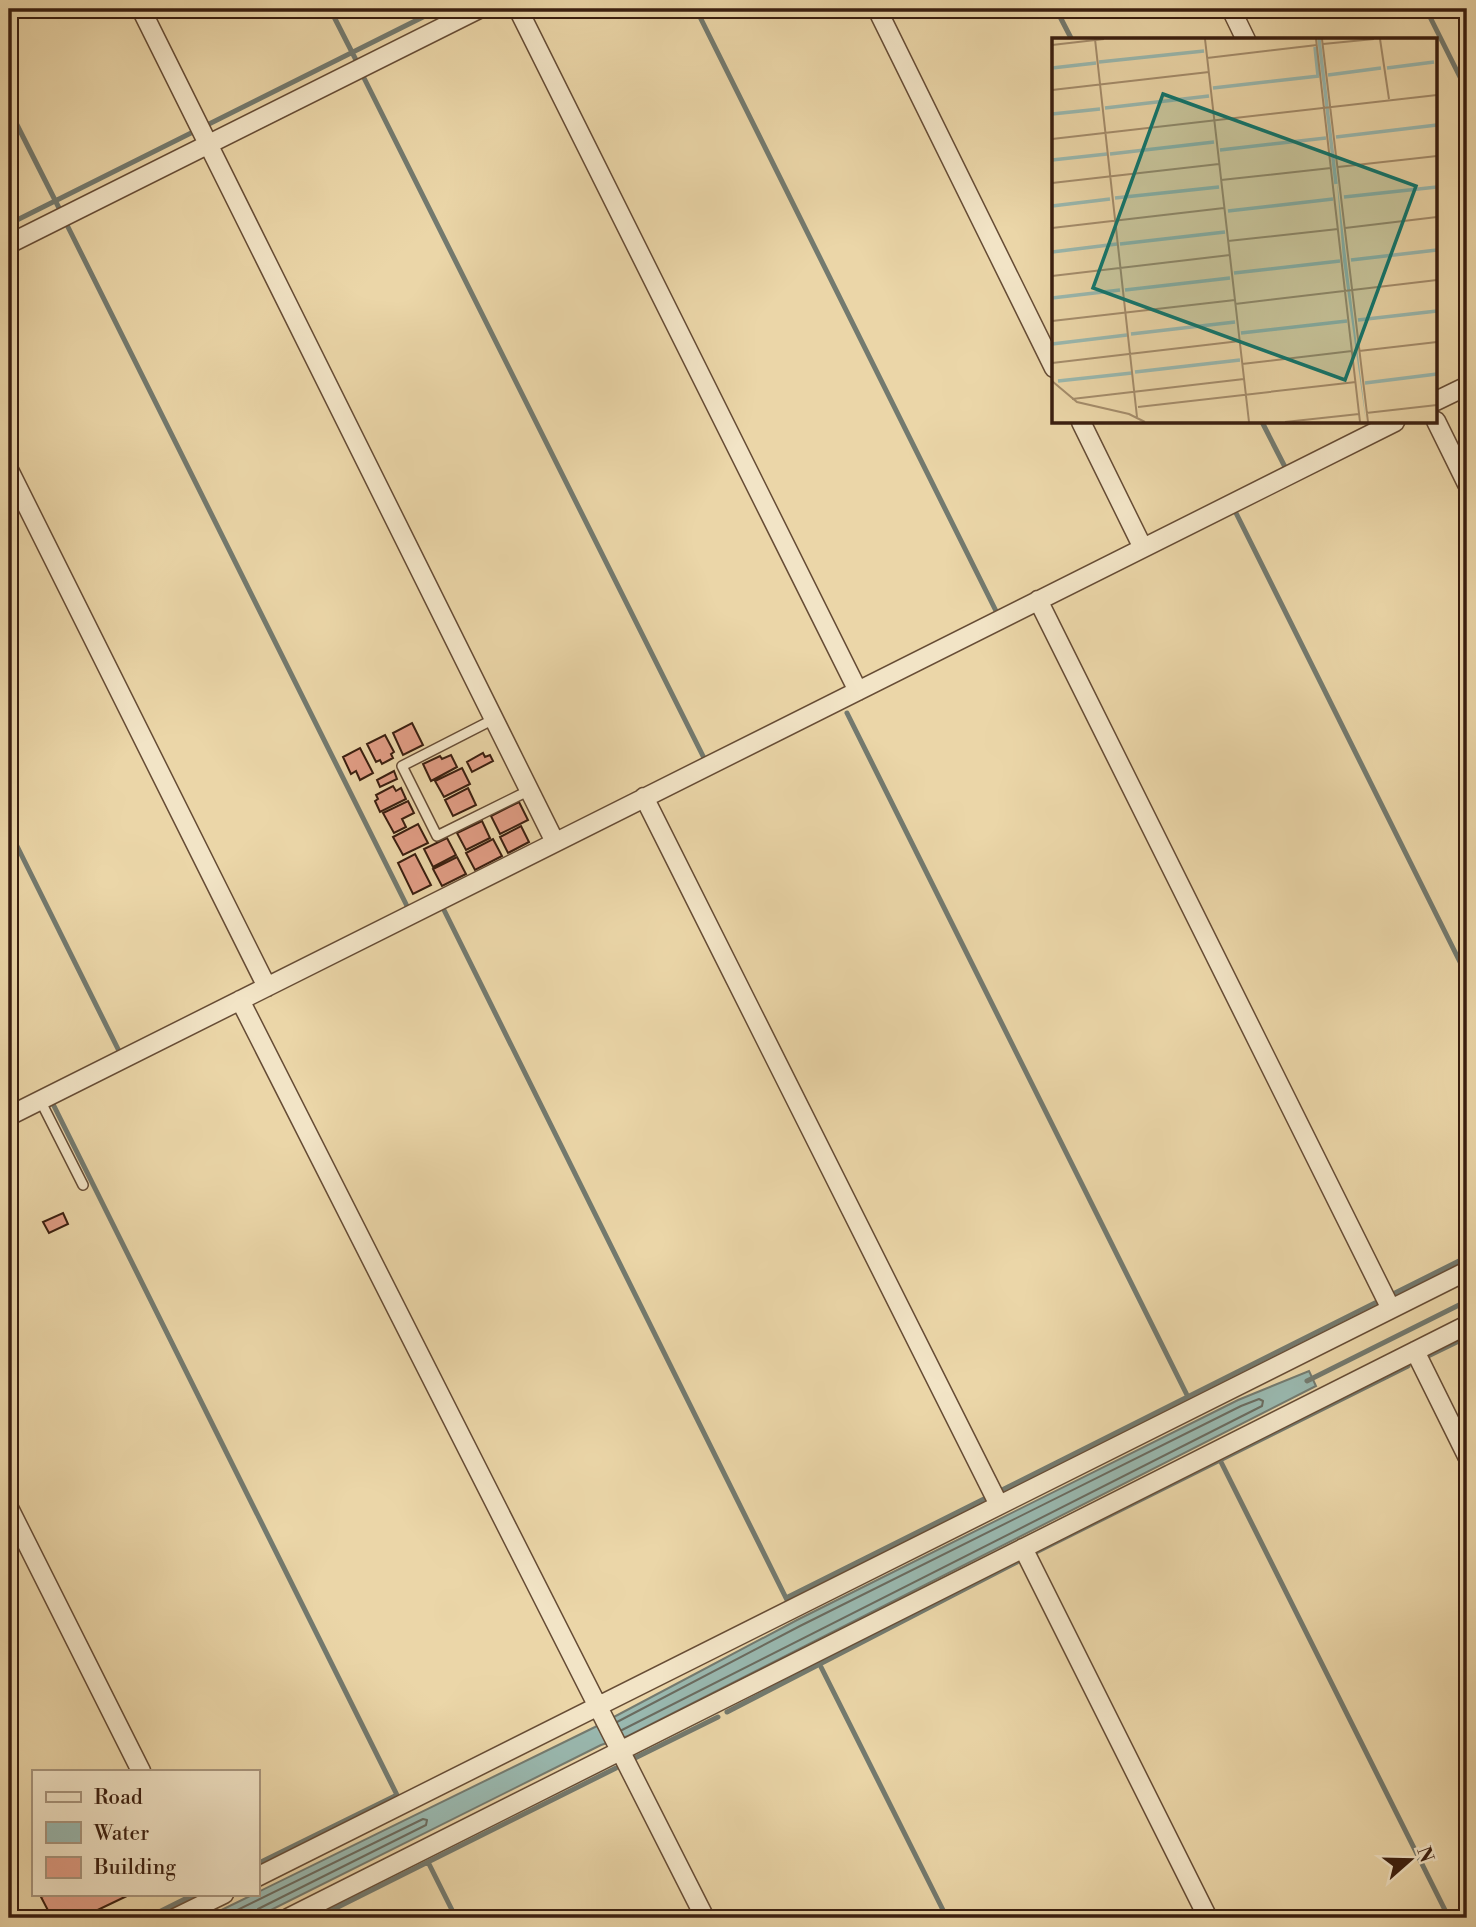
<svg xmlns="http://www.w3.org/2000/svg" width="1476" height="1927" font-family="'Libre Bodoni',serif">
<rect width="100%" height="100%" fill="#ebd6a8"/>
<filter id="stains"><feTurbulence type="fractalNoise" baseFrequency=".00286" numOctaves="4"/><feColorMatrix values="0 0 0 0 .2 0 0 0 0 .09 0 0 0 0 .02 0 0 0 .5 -.17"/></filter>
<radialGradient id="worn" r=".72"><stop offset=".6" stop-color="#630" stop-opacity="0"/><stop offset="1" stop-color="#630" stop-opacity=".3"/></radialGradient>
<path fill="#99b8af" stroke="#737a6f" stroke-width="2" d="M1309,1371L1316,1386L628,1736L601,1745L255,1918H205L595,1727L797,1620L1238,1400Z"/>
<g fill="none" stroke-linecap="round" stroke-linejoin="round">
<path stroke="#6a6b5f" stroke-width="2" d="M617,1722L800,1626L1241,1406L1259,1399L1263,1401L1262,1406L622,1730
M221,1918L423,1819L427,1820L426,1825L258,1909L254,1918"/>
<path stroke="#737a6f" stroke-width="5" d="M330,9L356,60
M696,9L996,611
M1056,9L1072,40
M1426,9L1467,91
M363,76L704,758
M9,109L59,208
M66,223L407,906
M9,224L439,9
M1262,422L1285,467
M1236,513L1467,976
M847,713L1188,1397
M9,830L119,1051
M444,910L788,1602
M53,1104L397,1795L257,1864
M1391,1295L1467,1257
M1426,1357L1467,1337
M1307,1381L1467,1301
M1220,1460L1449,1918
M1000,1491L1379,1301
M1034,1553L1408,1366
M786,1598L986,1498
M820,1665L947,1918
M727,1712L1017,1562
M635,1758L718,1717
M428,1862L456,1918
M147,1918L193,1895
M316,1918L616,1768"/>
</g>
<path fill="#e19d85" stroke="#3a1e0f" stroke-width="2" d="M412,723L423,745L403,755L393,733Z
M385,735L394,752L391,754L393,758L382,764L380,760L376,762L367,744Z
M360,748L373,773L360,780L356,771L351,774L343,757Z
M483,753L485,757L490,755L493,761L472,772L467,762Z
M451,755L457,767L431,781L423,764L440,756L442,759Z
M462,768L470,784L444,797L435,781Z
M394,771L397,779L380,787L377,780Z
M393,786L396,791L401,788L406,799L380,812L375,801L378,799L376,795Z
M468,788L476,805L453,816L445,800Z
M408,801L414,813L402,819L406,827L394,833L383,813Z
M519,802L528,820L500,834L491,816Z
M482,821L490,838L466,850L457,833Z
M418,824L428,843L403,855L393,837Z
M521,826L529,842L508,853L500,837Z
M447,838L456,855L433,867L424,849Z
M493,839L502,856L475,870L466,853Z
M415,854L431,885L413,894L398,863Z
M457,857L466,874L442,886L433,869Z
M63,1213L68,1224L49,1233L43,1222Z
M9,1874L18,1889L17,1897L9,1906Z
M48,1894H131L81,1918H52L41,1897Z"/>
<g fill="none" stroke-linecap="round" stroke-linejoin="round">
<g stroke="#664c35" stroke-width="12">
<path id="lane" d="M494,719L402,766L437,836L530,790
M40,1100L83,1185"/>
</g>
<g stroke="#664c35" stroke-width="21">
<path id="street" d="M141,9L555,842
M518,9L858,691
M877,9L1054,368
M1231,9L1246,40
M9,244L479,9
M1436,401L1467,386
M1436,421L1467,484
M1081,422L1143,548
M9,470L267,987
M1038,600L1391,1309
M644,797L999,1505
M240,1000L705,1918
M9,1116L1395,422
M1415,1351L1467,1456
M9,1508L141,1771
M1023,1548L1208,1918
M257,1877L1467,1271
M175,1918L224,1894
M288,1918L1467,1325"/>
</g>
<use href="#lane" stroke="#f2e4c6" stroke-width="9"/>
<use href="#street" stroke="#f2e4c6" stroke-width="18"/>
</g>
<g transform="translate(1052 38)">
<rect width="385" height="385" fill="#ebd6a8"/>
<path d="M285,143L306,317L314,384L291,223Z" fill="#99b8af"/>
<path fill="none" stroke="#99b8af" stroke-width="3.5" d="M267,1L284,146M263,9L266,38M47,24L152,13M0,30L44,25M335,30L382,24M276,37L329,30M161,50L267,38M53,70L157,58M0,76L48,71M284,99L385,87M168,112L274,100M58,116L162,104M0,122L55,116M292,159L385,149M63,160L167,149M0,168L58,161M176,173L281,161M68,206L173,194M0,214L65,206M299,222L385,212M182,235L288,223M73,252L178,240M0,260L68,252M306,282L385,273M189,295L295,283M79,296L183,284M0,306L75,297M83,334L188,322M6,343L80,335M313,345L385,336"/>
<path fill="none" stroke="#a48c6b" stroke-width="2" d="M43,1L85,379M153,1L197,384M264,1L308,384M270,1L316,384M328,1L337,61M385,1V29M271,6L322,1M0,7L52,1M155,20L265,7M0,52L157,34M0,101L385,57M286,129L385,118M169,142L279,130M0,145L167,126M0,190L172,170M293,190L385,179M176,203L286,191M0,238L178,217M183,266L385,242M0,283L183,262M307,313L385,304M0,325L188,303M190,326L300,313M0,343L25,364L77,376L93,384M20,361L192,341M86,369L304,344M314,375L385,367M233,384L307,376"/>
<path fill="#0f766e" fill-opacity="0.15" stroke="#0f766e" stroke-width="3.5" d="M111,56L364,148L293,342L41,250Z"/>
<rect width="385" height="385" fill="none" stroke="#3a1e0f" stroke-width="3.5"/>
</g>
<rect width="1476" height="1927" fill="none" stroke="#ebd6a8" stroke-width="35"/>
<rect x="10" y="10" width="1455" height="1906" fill="none" stroke="#3a1e0f" stroke-width="3.5"/>
<rect x="18" y="18" width="1441" height="1892" fill="none" stroke="#3a1e0f" stroke-width="2"/>
<rect x="32" y="1770" width="228" height="126" fill="#f2e4c6" stroke="#a8957d" stroke-width="2"/>
<rect x="46" y="1792" width="35" height="10" fill="#f2e4c6" stroke="#a8957d" stroke-width="2"/>
<text x="94" y="1804" font-size="21" fill="#3a1e0f">Road</text>
<rect x="46" y="1822" width="35" height="21" fill="#99b8af" stroke="#a8957d" stroke-width="2"/>
<text x="94" y="1840" font-size="21" fill="#3a1e0f">Water</text>
<rect x="46" y="1857" width="35" height="21" fill="#e19d85" stroke="#a8957d" stroke-width="2"/>
<text x="94" y="1874" font-size="21" fill="#3a1e0f">Building</text>
<g transform="translate(1410 1860) rotate(70)" stroke="#f2e4c6" stroke-width="5" paint-order="stroke">
<path d="M0-5L12 26L0 18L-12 26Z" fill="#3a1e0f"/>
<text y="-10" font-size="19" font-weight="bold" text-anchor="middle" fill="#3a1e0f">N</text>
</g>
<rect width="100%" height="100%" filter="url(#stains)"/>
<rect width="100%" height="100%" fill="url(#worn)"/>
</svg>
